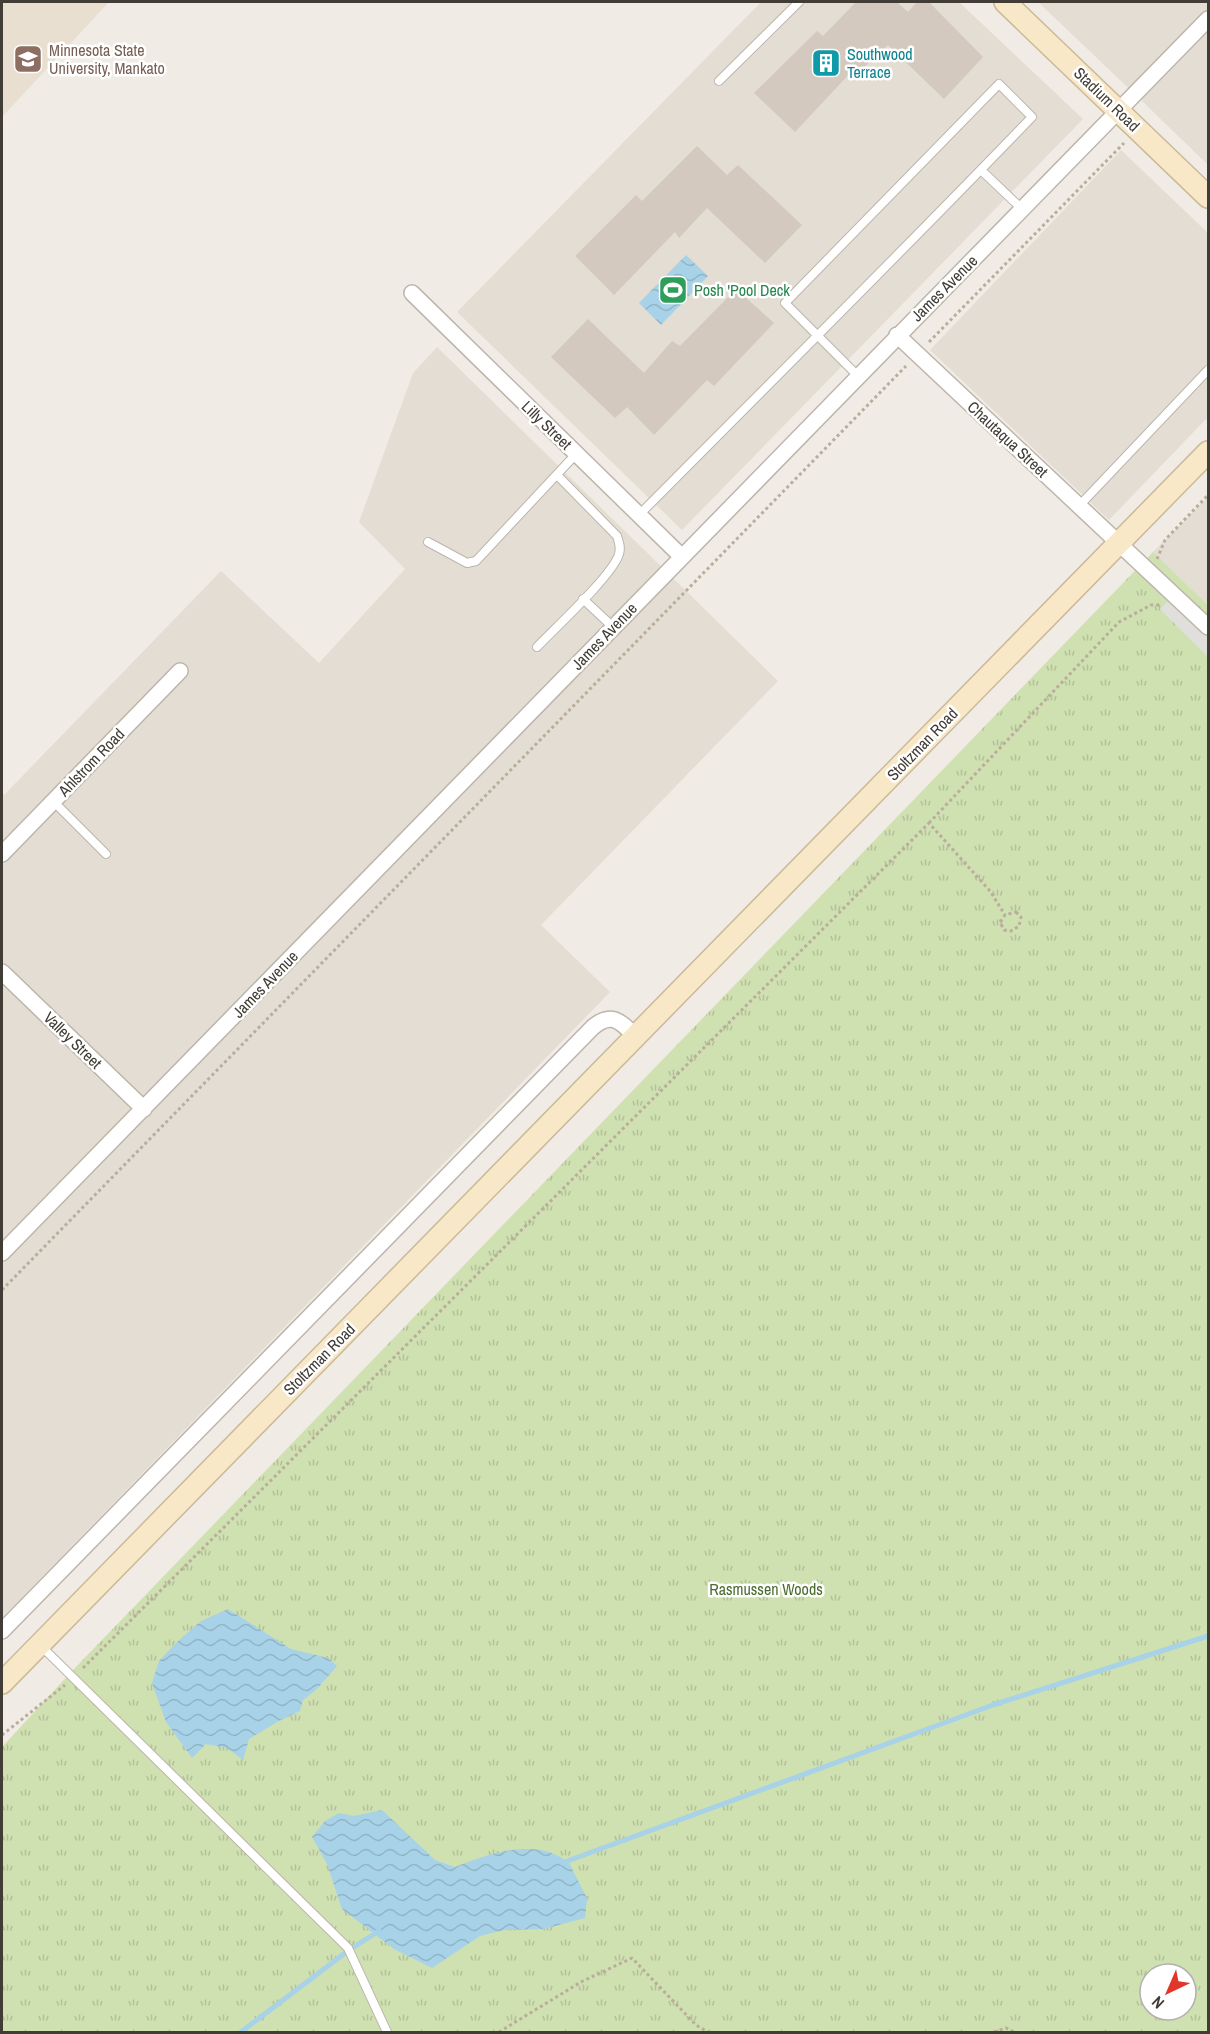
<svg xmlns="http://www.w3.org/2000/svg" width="1210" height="2034" font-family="'Archivo Narrow',sans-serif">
<defs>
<pattern id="park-tufts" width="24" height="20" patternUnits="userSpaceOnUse" patternTransform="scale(1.5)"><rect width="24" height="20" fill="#cfe0b1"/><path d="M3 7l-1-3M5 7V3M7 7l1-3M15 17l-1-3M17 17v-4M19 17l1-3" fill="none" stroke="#b3c199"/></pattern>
<pattern id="water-waves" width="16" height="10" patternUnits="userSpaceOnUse" patternTransform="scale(1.5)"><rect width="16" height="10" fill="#a7d2e7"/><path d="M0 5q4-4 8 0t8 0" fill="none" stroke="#91b5c7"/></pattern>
</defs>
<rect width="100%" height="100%" fill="#f0ece5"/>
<path fill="#e3ddd3" d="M761,2H959L1083,119L682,530L457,312Z
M1038,2H1208V165L1141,100Z
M1121,150L1208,233V417L1109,520L930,350Z
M437,347L778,681L541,925L610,992L2,1618V793L4,795L221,571L319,663L405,569L359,522L413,373Z
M1208,497V605L1153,552Z"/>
<path fill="#e8dfd0" d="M2,2H109L2,117Z"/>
<path fill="url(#park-tufts)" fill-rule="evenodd" d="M1153,552L1208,605V2032H2V1747L73,1670ZM1150,1974H1186V2010H1150Z"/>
<path fill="#e1dfdc" d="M1173,596L1208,632V657L1160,609Z"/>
<path fill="url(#water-waves)" d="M686,255L708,276L661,325L639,303Z
M228,1609L291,1649L328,1658L337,1666L317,1689L303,1700L300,1711L277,1722L249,1739L243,1760L227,1748L206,1744L192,1758L166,1722L152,1683L159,1661L177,1642L201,1621Z
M382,1810L435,1860L455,1867C483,1856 515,1844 546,1851C554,1853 561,1858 568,1861L587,1898L585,1918L544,1929L504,1930L480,1936L432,1968L394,1949L342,1909L327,1864L312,1837L325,1821L339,1813L354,1816Z"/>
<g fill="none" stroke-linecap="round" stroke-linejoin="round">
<path stroke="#a7d2e7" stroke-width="5" d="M562,1863L993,1705L1208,1636
M241,2032L349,1950L379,1931"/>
</g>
<path fill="#d3c9be" d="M856,2H897L908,12L917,2H929L983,57L944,99L888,45L857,74L853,70L795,132L754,93L817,31L823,36Z
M697,146L727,175L738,165L802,225L765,263L707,208L679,238L675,232L614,295L575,256L636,195L642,201Z
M736,289L774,323L714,386L707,380L654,435L627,407L615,418L551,357L588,319L644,373L672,341L680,346Z"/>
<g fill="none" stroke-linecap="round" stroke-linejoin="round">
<g stroke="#bdb5ab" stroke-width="10">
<path id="lane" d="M719,81L799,2
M981,170L1022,209
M1079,506L1208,370
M639,515C770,383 903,251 1032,117L999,84L785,303L858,376
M428,542L467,563L476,561L576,454
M583,599L613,627
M537,647C554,629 613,575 619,554C621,548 619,542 617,536L557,475
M53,801L106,854
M40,1645L348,1948L387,2032"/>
</g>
<g stroke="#bdb5ab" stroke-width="18">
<path id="street" d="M412,293L681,556
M897,335L1208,627
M2,854L180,671
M2,972L144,1109
M2,1253L1208,19
M2,1631L593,1027C612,1011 621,1022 636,1037"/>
</g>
<g stroke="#cbba99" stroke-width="24">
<path id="secondary" d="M1005,2L1208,197
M2,1683L1208,452"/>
</g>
<path stroke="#baad9b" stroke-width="3" stroke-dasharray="3 3" stroke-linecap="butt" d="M929,342L1124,143
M1157,559L1165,540L1208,495
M929,823L1119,622L1151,605H1160
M1016,912L1021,917L1019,926L1011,931L1004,930L1000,922L1005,915Z
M2,1290L906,366
M83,1668L929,823L990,891L1005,915
M2,1735L65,1685
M499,2032L581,1982L632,1958L696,2025L708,2032
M994,2032L1006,2028L1014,2032"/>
<use href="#lane" stroke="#fff" stroke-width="8"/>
<use href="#street" stroke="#fff" stroke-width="15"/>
<use href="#secondary" stroke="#f8e8c7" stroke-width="21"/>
</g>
<defs>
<g id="university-square" transform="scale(1.5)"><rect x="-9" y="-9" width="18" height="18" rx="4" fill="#8d6e63" stroke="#fff"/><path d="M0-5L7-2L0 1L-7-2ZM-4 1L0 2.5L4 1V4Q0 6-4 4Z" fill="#fff"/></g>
<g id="building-square" transform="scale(1.5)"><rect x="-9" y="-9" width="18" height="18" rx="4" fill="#0f9aa8" stroke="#fff"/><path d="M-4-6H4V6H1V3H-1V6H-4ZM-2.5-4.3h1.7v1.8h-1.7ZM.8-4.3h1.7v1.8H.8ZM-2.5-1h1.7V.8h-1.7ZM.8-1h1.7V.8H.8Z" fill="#fff"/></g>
<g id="stadium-square" transform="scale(1.5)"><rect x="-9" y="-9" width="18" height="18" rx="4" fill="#2e9e5b" stroke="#fff"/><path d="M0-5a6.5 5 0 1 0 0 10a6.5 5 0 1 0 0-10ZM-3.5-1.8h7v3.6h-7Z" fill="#fff"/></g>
</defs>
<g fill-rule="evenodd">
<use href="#university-square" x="28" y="59"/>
<use href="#building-square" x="826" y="63"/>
<use href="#stadium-square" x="673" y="290"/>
</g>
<g text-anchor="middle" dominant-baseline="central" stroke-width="5" stroke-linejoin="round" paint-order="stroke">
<g font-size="16" fill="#785e54" stroke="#fff" text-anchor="start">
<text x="49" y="50">Minnesota State<tspan x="49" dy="18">University, Mankato</tspan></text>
</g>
<g font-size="16" fill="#0d838f" stroke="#fff" text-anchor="start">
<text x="847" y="54">Southwood<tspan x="847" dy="18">Terrace</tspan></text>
</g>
<g font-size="16" fill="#413c35" stroke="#fff">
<text transform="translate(1107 99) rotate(44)">Stadium Road</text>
<text transform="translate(944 288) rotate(-45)">James Avenue</text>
<text transform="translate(547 425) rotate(44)">Lilly Street</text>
<text transform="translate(1008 439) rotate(43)">Chautaqua Street</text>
<text transform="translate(604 636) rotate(-46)">James Avenue</text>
<text transform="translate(922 744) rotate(-46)">Stoltzman Road</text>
<text transform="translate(91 762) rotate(-46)">Ahlstrom Road</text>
<text transform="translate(265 984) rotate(-46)">James Avenue</text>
<text transform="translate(73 1040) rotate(44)">Valley Street</text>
<text transform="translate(319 1359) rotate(-45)">Stoltzman Road</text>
</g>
<g font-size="16" fill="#27864d" stroke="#fff" text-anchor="start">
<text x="694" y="290">Posh 'Pool Deck</text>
</g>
<g font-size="16" fill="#4b6c30" stroke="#fff">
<text x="766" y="1589">Rasmussen Woods</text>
</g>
</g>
<rect width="1210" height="2034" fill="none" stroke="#413c35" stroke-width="6"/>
<g transform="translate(1168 1992) rotate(224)"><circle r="28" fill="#ffffff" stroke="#b3b1ae" stroke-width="1.5"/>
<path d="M0-4.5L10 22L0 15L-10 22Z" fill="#e1372b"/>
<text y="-9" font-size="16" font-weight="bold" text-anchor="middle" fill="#413c35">N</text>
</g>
</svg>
